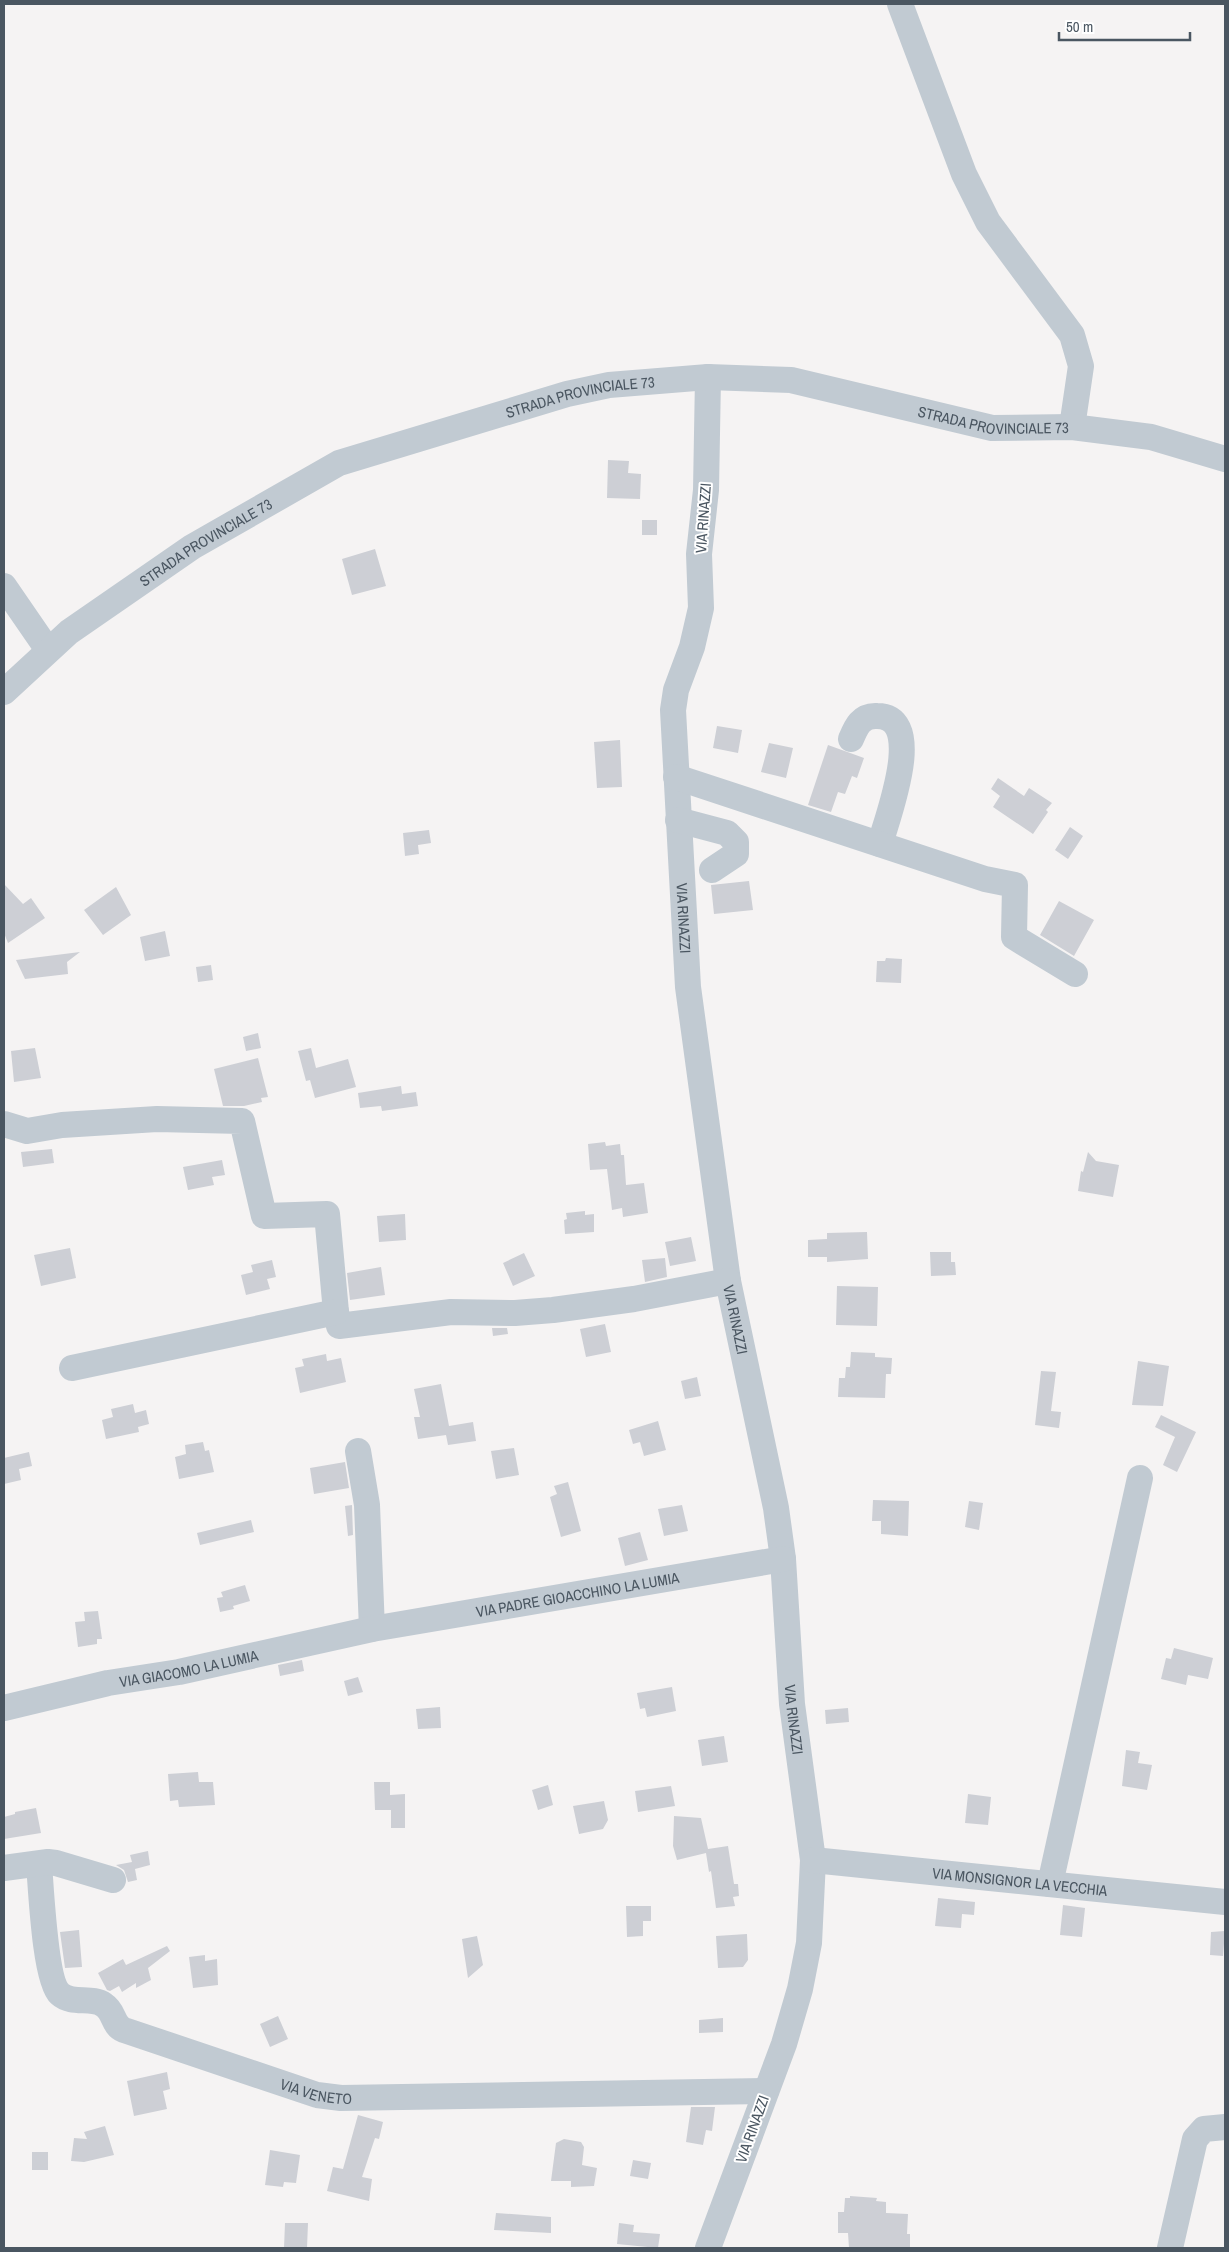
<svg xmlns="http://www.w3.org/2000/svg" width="1229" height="2252" font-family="'Archivo Narrow',sans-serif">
<rect width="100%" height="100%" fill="#f5f3f3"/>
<path fill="#cdcfd5" d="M608,460L629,461L628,473L641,474L640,499L607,498Z
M642,520H657V535H642Z
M375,549L386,586L352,595L342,559Z
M717,726L742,730L738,753L713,748Z
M620,740L622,787L597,788L594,742Z
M769,743L793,748L786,778L761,772Z
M828,745L864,758L857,778L852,776L845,794L838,792L831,812L808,805Z
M998,778L1024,796L1029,788L1052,803L1046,810L1048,812L1033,834L993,807L1000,796L991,789Z
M1070,827L1083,836L1068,859L1055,850Z
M429,830L431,843L418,845L419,854L405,856L403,833Z
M749,881L753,910L714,914L711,885Z
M4,884L23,904L31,898L45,918L8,943L4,933Z
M116,887L131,915L103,935L84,910Z
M1059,901L1094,920L1074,956L1040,935Z
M165,931L170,956L145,961L140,937Z
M80,952L67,962L68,974L25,979L16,960Z
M886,958L902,959L901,983L876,982L877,961H885Z
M211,965L213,980L198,982L196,967Z
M258,1033L261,1048L246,1051L243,1037Z
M35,1048L41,1078L14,1082L11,1051Z
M311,1048L316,1068L348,1059L356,1087L315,1098L310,1080L306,1081L298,1051Z
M258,1058L268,1097L261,1098L262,1102L244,1106H223L214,1069Z
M401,1086L402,1094L416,1092L418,1106L382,1111L381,1106L360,1108L358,1093Z
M605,1142L606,1146L620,1144L621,1155H624L626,1185L644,1183L648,1213L623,1217L622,1208L612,1210L607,1169L590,1170L588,1144Z
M52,1149L54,1163L23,1167L21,1152Z
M1088,1152L1096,1161L1119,1165L1113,1197L1078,1191L1081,1171L1083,1172Z
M222,1160L225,1175L212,1177L214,1185L188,1190L183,1167Z
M585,1211V1215L594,1214V1232L565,1234L564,1220L567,1219L566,1213Z
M405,1214L406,1240L379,1242L377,1216Z
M867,1232L868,1259L827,1262V1257H808V1240L827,1239V1233Z
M691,1237L696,1261L670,1266L665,1242Z
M70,1248L76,1278L41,1286L34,1255Z
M930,1252H951V1262H955L956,1275L931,1276Z
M524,1253L535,1276L513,1286L503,1263Z
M665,1258L667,1277L645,1282L642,1260Z
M272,1260L276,1277L267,1279L270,1289L246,1295L241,1275L253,1272L251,1265Z
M381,1267L385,1295L350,1300L347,1273Z
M837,1286L878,1287L877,1326L836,1325Z
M605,1324L611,1352L586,1357L580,1329Z
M492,1328H507L508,1334L493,1336Z
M851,1352L875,1353V1357L892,1358L891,1374H886L885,1398L838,1397L839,1378H845L846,1367H850Z
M326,1354L327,1361L341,1358L346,1382L300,1393L295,1368L304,1366L302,1359Z
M1138,1361L1169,1366L1163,1406L1132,1405Z
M1041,1371L1056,1372L1051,1411L1061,1412L1059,1428L1035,1425Z
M697,1377L701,1396L685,1399L681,1381Z
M441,1384L449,1426L473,1422L476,1441L448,1445L446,1435L418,1439L414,1417H420L414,1389Z
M133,1404L135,1413L146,1410L149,1424L138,1427L139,1432L106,1439L102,1420L113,1417L111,1409Z
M1161,1415L1196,1432L1177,1472L1163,1465L1175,1437L1155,1427Z
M658,1421L666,1450L644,1456L640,1442L633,1444L629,1430Z
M203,1442L205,1451L209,1450L214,1472L179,1479L175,1457L186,1454L185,1445Z
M514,1448L519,1475L496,1479L491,1451Z
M29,1452L32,1466L19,1469L21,1480L4,1484V1458Z
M345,1462L349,1488L314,1494L310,1468Z
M568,1482L581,1531L561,1537L550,1497L557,1494L554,1486Z
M873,1500L909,1501L908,1536L881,1534V1521H872Z
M969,1501L983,1503L979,1530L965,1527Z
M352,1505L353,1535L348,1536L345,1506Z
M682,1505L688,1531L664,1536L658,1509Z
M251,1520L254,1532L200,1545L197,1533Z
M640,1532L648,1560L625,1566L618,1538Z
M245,1585L250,1601L233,1606L234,1609L220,1612L217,1598L223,1597L221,1592Z
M98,1611L102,1639H97V1644L78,1647L75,1622L85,1621L84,1612Z
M1174,1648L1213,1658L1208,1679L1188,1675L1186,1685L1161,1679L1166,1658L1171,1659Z
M302,1660L304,1671L280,1676L278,1665Z
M358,1677L363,1692L348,1696L344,1681Z
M672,1687L676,1711L647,1717L645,1708L640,1709L637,1693Z
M440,1707L441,1728L418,1729L416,1709Z
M848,1708L849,1722L826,1724L825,1710Z
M724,1736L728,1762L702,1766L698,1740Z
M1126,1750L1140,1752L1138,1763L1152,1765L1147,1790L1122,1786Z
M198,1772L199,1782H213L215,1805L179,1807L178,1800L170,1801L168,1774Z
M374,1782H390V1795L405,1794V1828H391V1810H375Z
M548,1785L553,1805L538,1810L532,1790Z
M671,1786L675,1806L638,1812L635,1791Z
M968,1794L991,1797L988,1825L965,1823Z
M604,1801L608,1820L603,1829L579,1834L573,1806Z
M36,1808L41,1833L4,1839V1817L15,1814V1812Z
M674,1816L701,1818L708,1849L728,1846L734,1884H738L739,1896L733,1897L735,1906L716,1908L711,1871L709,1872L706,1853L677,1860L673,1846Z
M148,1851L150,1865L135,1869L137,1880L128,1882L124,1870L116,1865L132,1862L130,1855Z
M938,1898L975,1902L974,1915L962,1914L961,1928L935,1926Z
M1063,1905L1085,1908L1082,1937L1060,1935Z
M626,1906H651V1921H643V1936L627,1937Z
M79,1930L82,1967L65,1968L60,1932Z
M1225,1931L1223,1956L1210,1955L1211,1932Z
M747,1934L748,1960L743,1967L718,1968L716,1936Z
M477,1936L483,1965L468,1978L462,1939Z
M167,1946L170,1951L148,1968L151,1980L136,1988V1983L122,1992L119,1986L110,1991L107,1990L98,1973L123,1959L126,1965Z
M205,1955V1961L217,1959L218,1985L193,1988L189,1957Z
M278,2016L288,2039L270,2047L260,2024Z
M723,2018V2032L699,2033V2020Z
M167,2072L170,2089L163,2091L167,2109L134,2116L127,2081Z
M691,2107H715L712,2131L706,2130L703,2145L686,2142Z
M358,2115L383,2122L379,2139L375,2138L362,2177L372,2179L369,2201L327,2191L333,2167L343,2169Z
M105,2126L114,2155L84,2162L71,2161L74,2138L87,2139L84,2132Z
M564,2139L581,2142L584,2147L582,2165L597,2168L594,2186L571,2187V2181H551L556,2143Z
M270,2150L300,2155L296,2183L284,2182L283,2187L265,2185Z
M32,2152H48V2170H32Z
M633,2160L651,2163L648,2179L630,2176Z
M850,2196L877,2198L876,2201L886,2202V2213L908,2214L907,2234H910V2248H849L848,2233H838V2212H844L845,2198H850Z
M496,2213L551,2217V2233L494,2230Z
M285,2223H308L307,2248H284Z
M619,2223L634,2225L633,2232L660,2234L658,2248L617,2244Z"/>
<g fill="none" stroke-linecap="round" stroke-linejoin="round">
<g stroke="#c1cad2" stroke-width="26">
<path d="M900,4L964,174L988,222L1072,335L1081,366L1072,427"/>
<path id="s1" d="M708,377L706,490L699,554L701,608L692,647L676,690L673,710L688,987L728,1281L776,1508L783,1559L792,1704L813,1860L809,1943L800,1989L784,2044L708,2248"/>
<path d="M4,586L48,650"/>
<path id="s2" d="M4,692L69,632L192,547L339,463L567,394L609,385L708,377L791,380L992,428L1072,427L1151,437L1225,459"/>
<path d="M851,739C856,727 861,715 877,716C927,716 887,818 880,844"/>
<path d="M676,777L985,879L1015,885L1014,937L1075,974"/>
<path d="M678,820L727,833L736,842V854L712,870"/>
<path d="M4,1124L27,1131L62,1125L157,1119L242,1121L264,1216L327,1214L336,1312L339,1326L451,1312L515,1313L553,1310L634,1299L728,1281"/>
<path d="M72,1368L336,1312"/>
<path d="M358,1451L367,1505L372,1629"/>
<path id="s3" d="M4,1708L108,1683L179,1672L372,1629L783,1559"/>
<path id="s4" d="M813,1860L1225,1902"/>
<path id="s5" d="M39,1864C41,1887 45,1981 60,1994C72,2005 92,1996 104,2005C115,2012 112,2025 124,2030L317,2095L341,2098L766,2091"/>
<path d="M4,1868L48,1862L56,1863L113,1880"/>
<path d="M1050,1884L1140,1478"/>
<path d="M1170,2248L1195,2139L1204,2129L1225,2127"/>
</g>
</g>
<g text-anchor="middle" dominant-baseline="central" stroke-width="4" stroke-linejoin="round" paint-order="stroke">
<g font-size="15" fill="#4a5661" stroke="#fff">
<text stroke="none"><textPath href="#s2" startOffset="658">STRADA PROVINCIALE 73</textPath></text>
<text stroke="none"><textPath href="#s2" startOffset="1078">STRADA PROVINCIALE 73</textPath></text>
<text transform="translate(703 518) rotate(-86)">VIA RINAZZI</text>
<text stroke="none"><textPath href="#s2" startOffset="252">STRADA PROVINCIALE 73</textPath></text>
<text stroke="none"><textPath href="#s1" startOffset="546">VIA RINAZZI</textPath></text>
<text stroke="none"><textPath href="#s1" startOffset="951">VIA RINAZZI</textPath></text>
<text stroke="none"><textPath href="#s3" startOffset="585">VIA PADRE GIOACCHINO LA LUMIA</textPath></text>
<text stroke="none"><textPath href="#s3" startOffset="189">VIA GIACOMO LA LUMIA</textPath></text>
<text stroke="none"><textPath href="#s1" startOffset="1356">VIA RINAZZI</textPath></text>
<text stroke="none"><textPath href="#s4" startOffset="208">VIA MONSIGNOR LA VECCHIA</textPath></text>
<text stroke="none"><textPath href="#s5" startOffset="414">VIA VENETO</textPath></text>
<text transform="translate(752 2129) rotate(-70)">VIA RINAZZI</text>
</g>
</g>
<rect width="1229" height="2252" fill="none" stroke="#4a5661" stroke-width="10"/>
<path d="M1059 32v8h131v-8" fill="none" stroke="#4a5661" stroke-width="2.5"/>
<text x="1066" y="32" font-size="15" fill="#4a5661" stroke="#ffffff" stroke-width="4" paint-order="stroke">50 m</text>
</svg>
